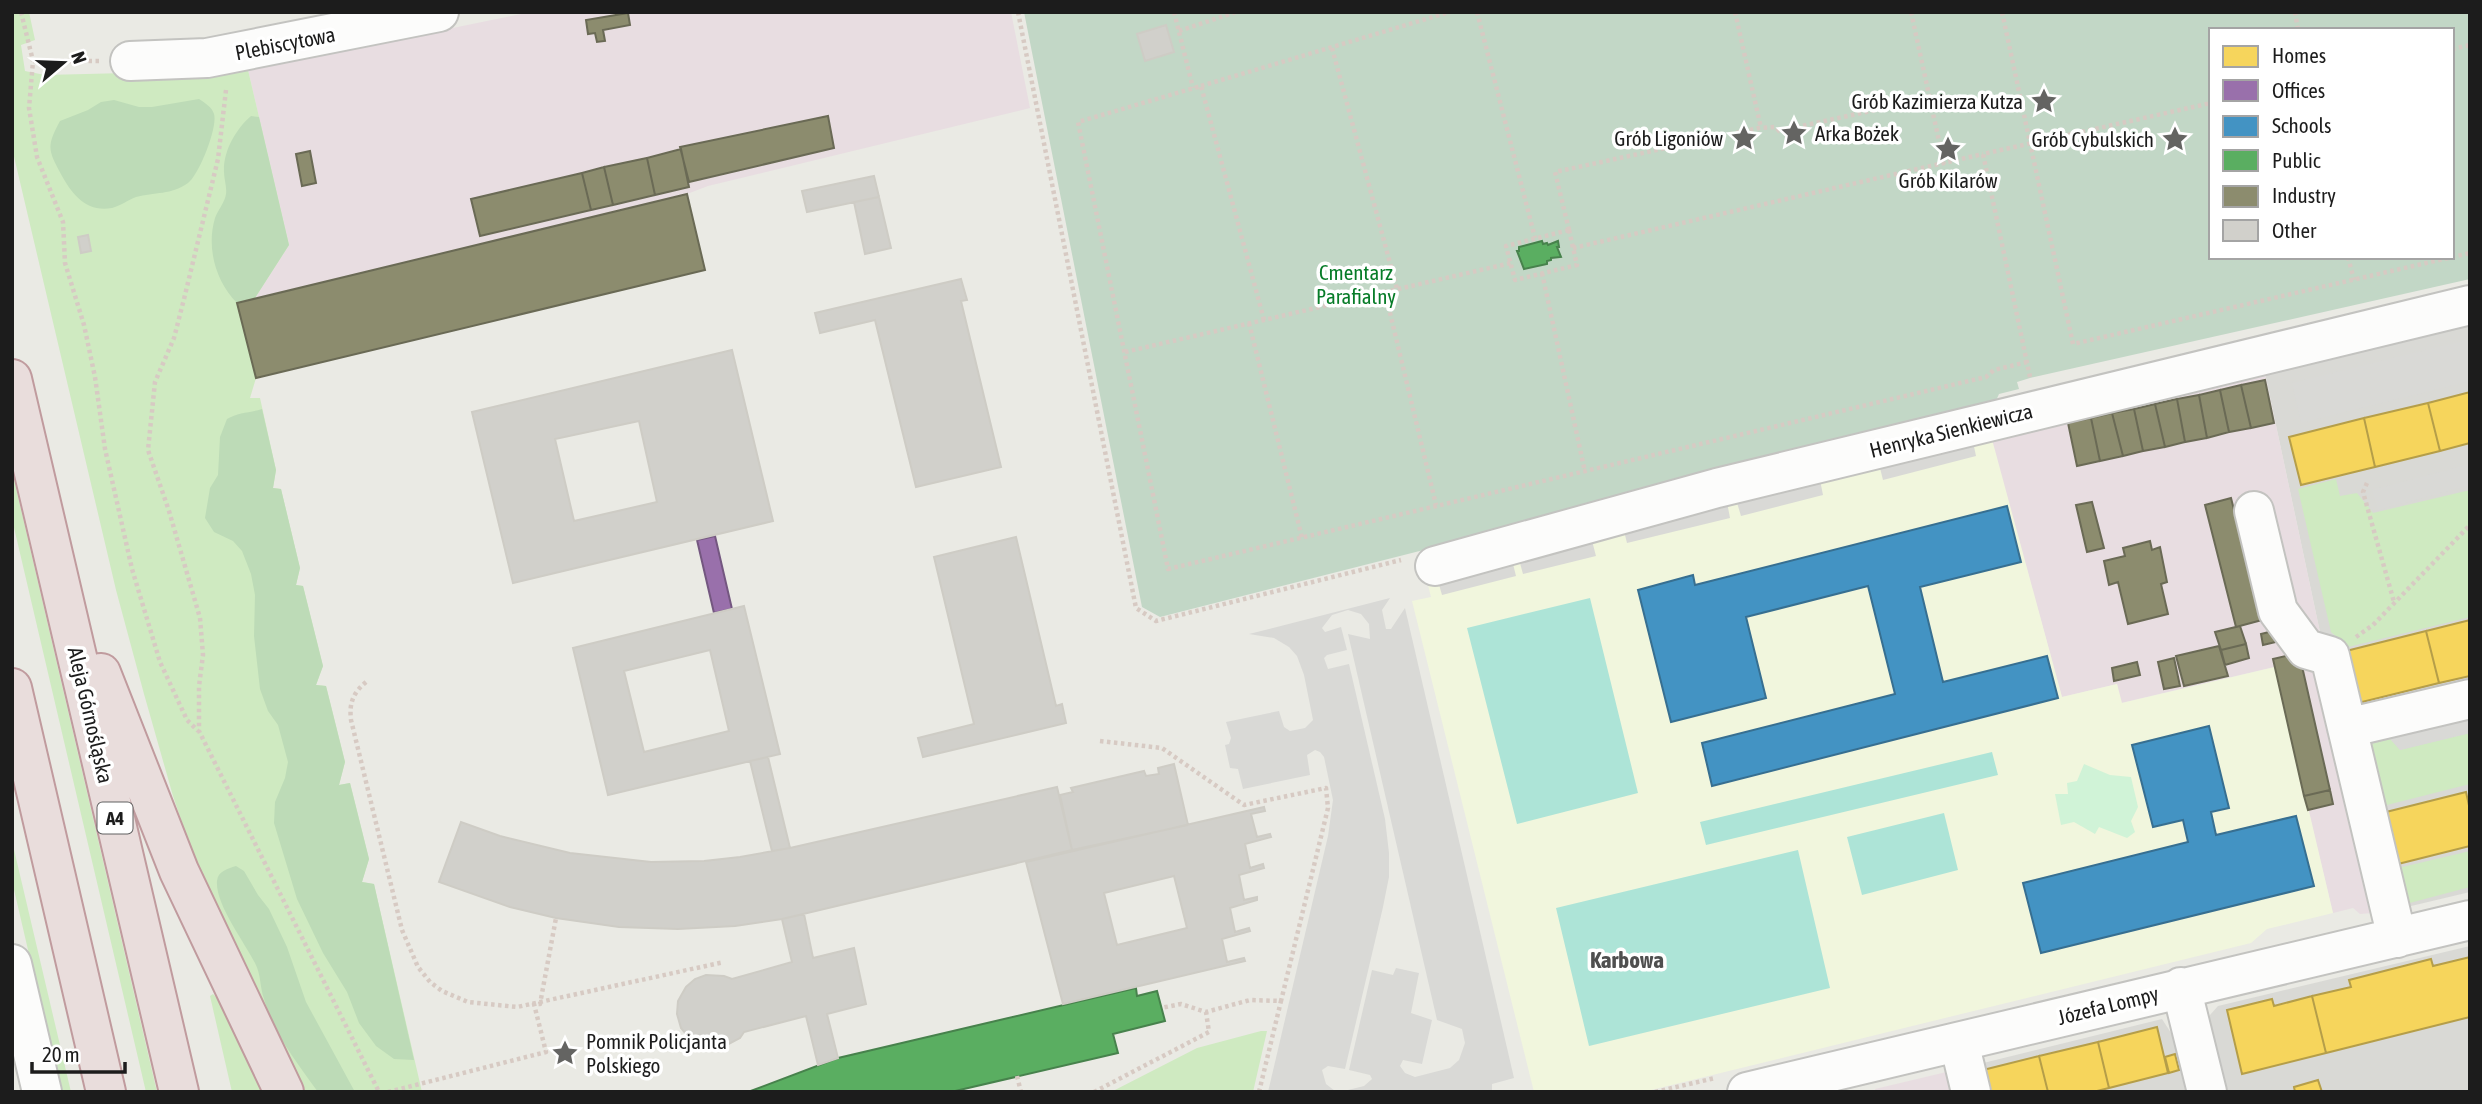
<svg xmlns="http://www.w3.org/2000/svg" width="2482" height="1104" font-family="'Asap Condensed',sans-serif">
<rect width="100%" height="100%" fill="#eaeae4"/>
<path fill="#d9d9d5" d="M2470,324V892L2386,912L2324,651L2264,369Z
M2470,946V1092H2226L2209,1025L2210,1015L2218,1006Z
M2162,1019L2173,1036L2188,1092H1965L1959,1069Z"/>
<path fill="#e8dde1" d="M531,12H1011L1030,108L708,186L687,194L255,298L289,245L248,70Z
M2264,369L2324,651L2386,912L2360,914L2353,908L2333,913L2274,667L2121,703L2117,684L2062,697L1988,427Z
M1959,1069L1965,1092H1876L1875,1089Z"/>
<path fill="#f1f6dd" d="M1990,432L2062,697L2117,684L2122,703L2275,667L2333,913L2267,929L2251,943L1643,1092H1534L1412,601L1431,597L1425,573Z"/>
<path fill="#cfeac1" d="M12,12H29L35,40L21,45L25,71L45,75L248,70L289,245L255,298L237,303L256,378L250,398H260L276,470L273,488L281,489L300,568L296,585L303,586L323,666L316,685L326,686L345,762L339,785L350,783L369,859L362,882L374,884L422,1092H305L274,1041L211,909L173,796L144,694L116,590L12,148Z
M12,471L157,1092H146L12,519Z
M2336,479L2340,496L2357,493L2373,513L2470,490V617L2348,647L2331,632L2298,489Z
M2470,733V784L2375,808L2360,747L2390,739L2400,750Z
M12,841L71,1092H61L12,881Z
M2470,851V887L2402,905L2394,869Z
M213,994L217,998L266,1092H232L210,996Z
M1261,1031H1267L1253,1092H1111L1197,1048Z"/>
<path fill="#bddbb7" d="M199,99C205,103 212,107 214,114C218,127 199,175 188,183C172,195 154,192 136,197C128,200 120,206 112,208C87,213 72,194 62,176C48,150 46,147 60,121L88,110L101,102L114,100L139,107H152Z
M251,116L259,117L289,245L255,298L237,303C216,282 206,248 215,218C218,210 225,202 226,194C227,187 224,179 224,172C223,151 236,129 251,116Z
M262,409L276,470L273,488L281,489L300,568L296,585L303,586L323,666L316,685L326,686L345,762L339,785L350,783L369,859L362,882L374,884L414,1060L394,1059L376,1046L359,1023L347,992L323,953L297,899L274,823L275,802L285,778L288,762L278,725L268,711L260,689L254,636L255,595L251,574L242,551L233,541L214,532L205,518L210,488L218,475L220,437L227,419C238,412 250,413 262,409Z
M236,866L244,871L258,895L269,909L287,947L306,1002L355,1092H318C297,1063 274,1034 264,999C260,988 261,974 255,963C245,943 215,904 217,881C218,871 227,869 236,866Z"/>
<path fill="#c2d7c6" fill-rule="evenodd" d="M1024,12H2470V279L2030,378L2017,382L2019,389L1999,394L1994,405L1160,617L1142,607ZM2211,30H2452V257H2211Z"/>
<path fill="#d0f3d7" d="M2084,764L2110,775L2131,777L2138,807L2131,821L2135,832L2127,838L2099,827L2095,834L2074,822L2061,825L2055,794H2068L2067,783L2077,781Z"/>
<path fill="#ade4d7" d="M1590,598L1638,793L1517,824L1467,628Z
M1992,752L1998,775L1706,845L1700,822Z
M1944,813L1958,870L1862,895L1847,837Z
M1798,850L1830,988L1589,1046L1556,908Z"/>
<path fill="#d9d9d6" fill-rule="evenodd" d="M2470,339V381L2301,423L2292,383Z
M1972,437L1976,456L1883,480L1878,460Z
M2470,464V485L2378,510L2372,490Z
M1819,475L1823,495L1741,516L1735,496Z
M1726,497L1730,518L1627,543L1622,523Z
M1591,537L1596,556L1523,574L1518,556Z
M1511,556L1516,576L1442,595L1436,574Z
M1390,598L1382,610L1386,629H1391L1405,608L1514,1078L1492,1084V1092H1268L1328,836L1333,800L1324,757L1320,752L1315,750L1307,755L1310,775L1243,789L1238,769L1230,768L1225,745L1229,744L1231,738L1226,722L1279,711L1284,727L1290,731L1305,728L1313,720L1304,675L1297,656L1289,647L1274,638L1249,634ZM1348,610L1361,614L1369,624L1370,639L1348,634L1437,1020L1462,1029L1465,1043L1459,1060L1450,1068L1415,1077L1405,1073L1400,1066L1403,1060L1422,1064L1432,1020L1411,1013L1419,973L1396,968L1393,975L1372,970L1349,1070L1370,1075L1372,1079L1364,1086L1344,1091H1335L1326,1084L1322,1070L1328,1066L1345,1069L1383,907L1389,877V853L1385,819L1349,664L1328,669L1324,658L1327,655L1347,650L1341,627L1325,632L1322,628L1332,615Z
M2470,706V733L2400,750L2381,728Z"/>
<path fill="#f6d55c" stroke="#b59e49" stroke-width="2" d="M2470,392V443L2440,451L2428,403Z
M2428,403L2440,451L2375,467L2364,418Z
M2364,418L2375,467L2301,485L2289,437Z
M2470,620V676L2439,683L2426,631Z
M2426,631L2439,683L2358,703L2346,651Z
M2466,792L2470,810V846L2398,864L2386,812Z
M2470,957V1017L2326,1053L2312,996L2351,987L2349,980L2431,959L2433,966Z
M2312,996L2326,1053L2242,1074L2227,1010L2272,999L2274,1006Z
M2157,1027L2168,1073L2109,1088L2098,1042Z
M2098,1042L2109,1088L2093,1092H2048L2039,1056Z
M2175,1054L2179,1070L2169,1073L2165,1057Z
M2039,1056L2048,1092H1985L1979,1071Z
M2318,1080L2322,1092H2295L2294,1087Z"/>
<path fill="#9970ab" stroke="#745780" stroke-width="2" d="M715,536L732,609L714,613L697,540Z"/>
<path fill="#4393c3" stroke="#376f91" stroke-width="2" d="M2007,506L2021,562L1920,587L1943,682L2047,656L2058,698L1712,786L1702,743L1895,694L1868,586L1746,617L1766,698L1671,722L1638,590L1693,575L1695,585Z
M2209,726L2229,808L2211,812L2216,835L2296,816L2314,886L2041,953L2023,883L2188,842L2183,820L2153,827L2132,745Z"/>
<path fill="#5aae61" stroke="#47824c" stroke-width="2" d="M1542,241L1543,244L1547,243L1548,245L1558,241L1559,247H1557L1561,257L1551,258V260L1547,261V264L1524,269L1517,251H1519V247Z
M1136,988L1137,996L1157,991L1165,1021L1113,1034L1118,1053L951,1092H748L838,1058Z"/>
<path fill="#8c8c6e" stroke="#6a6a55" stroke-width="2" d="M628,13L630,25L603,30L605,41L597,42L595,33L588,34L586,20Z
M828,116L834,148L689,182L680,147Z
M681,149L689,187L655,195L647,158Z
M310,151L316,183L302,186L296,154Z
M647,158L655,195L613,205L604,167Z
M604,167L613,205L591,210L582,173Z
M582,173L591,210L480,236L471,199Z
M687,194L705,270L256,378L237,303Z
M2265,380L2274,423L2251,428L2241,385Z
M2241,385L2251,428L2229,432L2220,390Z
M2220,390L2229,432L2207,438L2199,395Z
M2199,395L2207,438L2185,442L2177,399Z
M2177,399L2185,442L2165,447L2155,404Z
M2155,404L2165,447L2143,451L2134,409Z
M2134,409L2143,451L2123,456L2112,413Z
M2112,413L2123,456L2100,461L2091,418Z
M2091,418L2100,461L2077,466L2068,423Z
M2231,498L2262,620L2236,627L2205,505Z
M2092,502L2104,548L2087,552L2076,505Z
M2150,541L2152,550L2160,547L2167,582L2161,584L2168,614L2128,624L2118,582L2109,585L2104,561L2125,556L2123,548Z
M2240,626L2246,644L2221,650L2215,632Z
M2281,629L2284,640L2263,645L2261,634Z
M2246,644L2249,658L2225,665L2221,650Z
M2219,646L2228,676L2184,686L2176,656Z
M2299,653L2330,790L2304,796L2273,659Z
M2174,658L2180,686L2164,689L2158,662Z
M2137,662L2140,675L2114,681L2112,668Z
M2330,790L2333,804L2308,810L2304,796Z"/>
<path fill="#d1d0cb" stroke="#ceccc5" stroke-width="2" fill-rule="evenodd" d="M1166,25L1174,52L1145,61L1137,34Z
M874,176L879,197L807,212L802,191Z
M879,197L891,248L865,254L854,202Z
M88,235L91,251L81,253L78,237Z
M961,279L967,300L961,301L1001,467L916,487L875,320L820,333L815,313Z
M732,350L773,521L513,583L472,412ZM639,421L657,502L574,521L555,439Z
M1016,537L1056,706L1062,704L1066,723L923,757L918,738L974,724L934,557Z
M744,606L780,754L608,795L573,648ZM710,650L729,731L644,752L624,671Z
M768,757L790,848L772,851L750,761Z
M1174,764L1188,825L1072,850L1060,795L1073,792L1071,788L1144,771L1146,776L1159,774L1158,768Z
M1057,787L1072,850L782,919L735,926L678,929L619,927L556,918L510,907L439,882L461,822L500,836L570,853L651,862L704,861L740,857L790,848Z
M1264,807L1265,811L1251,814L1257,837L1270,834L1271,837L1245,844L1250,868L1263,864L1264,868L1239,875L1244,900L1257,897V900L1230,908L1235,932L1249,928L1250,931L1222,939L1227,962L1244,958L1245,961L1063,1004L1026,862ZM1174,876L1187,928L1117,945L1104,893Z
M804,914L813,958L854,948L866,1004L827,1014L838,1058L818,1065L806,1016L744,1032L740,1038L723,1047H704L691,1040L681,1028L677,1014L678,1001L686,987L695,979L706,975L724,976L732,979L792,962L782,919Z"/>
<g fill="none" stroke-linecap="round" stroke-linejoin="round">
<g stroke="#c3c3c0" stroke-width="42">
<path id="minor" d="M130,61L207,58L439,12
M2254,511L2278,611L2306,649L2330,656L2397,938
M1435,566L1717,488L2470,305
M2347,728L2470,699
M12,964L42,1092
M2181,987L2207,1092
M1959,1042L1971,1092
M1747,1092L2470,920"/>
</g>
<g stroke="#c09b9e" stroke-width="42">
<path id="highway" d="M12,379L179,1092
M101,673L179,871L284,1092
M12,688L106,1092"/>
</g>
<path stroke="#d7cac3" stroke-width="4.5" stroke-dasharray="3.5 3.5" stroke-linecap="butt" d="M21,12L33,61
M1018,12L1136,608L1156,621L1401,560
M1174,12L1193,88
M1477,12L1535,238
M1735,12L1761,128
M1911,12L1944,164
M2002,12L2073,344L2470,253
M2295,12L2298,30
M1179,31L1236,12
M1332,48L1397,289
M2452,49L2470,45
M99,61H33L29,108L37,157L63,222L65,263L84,325L95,377L105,449L132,569L160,662L187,720L198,731
M1201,86L1450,12
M226,90L218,159L184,299L174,338L155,382L148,450L169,511L200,618L203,655L199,686V731L379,1092
M1569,230L1555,172L1759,128L1776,127L1779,131L1930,98
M1569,230L1577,265L1515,280L1506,246Z
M1573,248L1983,154
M2348,257L2354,280
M1542,273L1585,472
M1385,292L1436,505
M1264,320L1201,86L1078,122L1168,569L1986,377L1994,370L2027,362
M1249,323L1302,538
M1125,352L1511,263
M2030,377L1983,154L2211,103
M2367,483L2363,492L2394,602
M2356,637L2373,625L2470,525
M366,682C353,693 349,703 351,720L402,930L418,967L430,982L442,991L468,1002L517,1007L724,962
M1100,741L1162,748L1244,805L1326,788L1328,808L1281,1001L1250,1000L1206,1012L1181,1004L1161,1008
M1017,1076L1021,1092
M388,1092L546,1052L534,1004H540L556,918
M1094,1092L1209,1032L1206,1012
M1259,1092L1281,1001
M1655,1092L1715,1078"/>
<use href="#minor" stroke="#fcfcfb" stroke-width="38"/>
<use href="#highway" stroke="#e9dddc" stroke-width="38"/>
</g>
<defs>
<g id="sight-bare" transform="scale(2.1)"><path d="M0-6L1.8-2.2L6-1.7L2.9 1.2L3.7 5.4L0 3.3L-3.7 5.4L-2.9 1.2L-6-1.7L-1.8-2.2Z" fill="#646462" stroke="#fff" stroke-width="2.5" paint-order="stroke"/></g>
</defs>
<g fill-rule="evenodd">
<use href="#sight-bare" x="2044" y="101"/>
<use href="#sight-bare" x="1794" y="133"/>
<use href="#sight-bare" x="1744" y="138"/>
<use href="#sight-bare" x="2175" y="139"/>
<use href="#sight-bare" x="1948" y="149"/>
<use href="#sight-bare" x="565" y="1053"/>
</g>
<g text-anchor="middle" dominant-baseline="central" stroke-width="7" stroke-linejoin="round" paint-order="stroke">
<rect fill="#fff" stroke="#606060" stroke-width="2" x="97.5" y="802.5" width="35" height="31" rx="5"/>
<g font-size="19" font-weight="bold" fill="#1c1c1c">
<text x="115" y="818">A4</text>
</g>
<g font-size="21" fill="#1c1c1c" stroke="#fff">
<text transform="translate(285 43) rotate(-11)">Plebiscytowa</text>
<text transform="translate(1951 430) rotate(-14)">Henryka Sienkiewicza</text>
<text transform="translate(91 715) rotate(77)">Aleja Górnośląska</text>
<text transform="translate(2108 1005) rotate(-14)">Józefa Lompy</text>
</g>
<g font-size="21" fill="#1c1c1c" stroke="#fff" text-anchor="end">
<text x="2023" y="101">Grób Kazimierza Kutza</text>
<text x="1815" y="133" text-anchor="start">Arka Bożek</text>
<text x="1723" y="138">Grób Ligoniów</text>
<text x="2154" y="139">Grób Cybulskich</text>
<text x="1948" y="180" text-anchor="middle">Grób Kilarów</text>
<text x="586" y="1041" text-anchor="start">Pomnik Policjanta<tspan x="586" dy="24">Polskiego</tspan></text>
</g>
<g font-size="21" fill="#077c28" stroke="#fff">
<text x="1356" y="272">Cmentarz<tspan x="1356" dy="24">Parafialny</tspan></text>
</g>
<g font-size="23" font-weight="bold" fill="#4f4f4f" stroke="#fff">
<text x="1627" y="960">Karbowa</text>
</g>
</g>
<rect width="2482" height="1104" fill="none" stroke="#1c1c1c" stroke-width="28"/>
<rect x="2209" y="28" width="245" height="231" fill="#ffffff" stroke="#a4a4a4" stroke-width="2"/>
<rect x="2223" y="46" width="35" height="21" fill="#f6d55c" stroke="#a4a4a4" stroke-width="2"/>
<text x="2272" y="63" font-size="21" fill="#1c1c1c">Homes</text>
<rect x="2223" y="80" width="35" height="21" fill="#9970ab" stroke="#a4a4a4" stroke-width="2"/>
<text x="2272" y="98" font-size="21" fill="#1c1c1c">Offices</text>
<rect x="2223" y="116" width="35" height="21" fill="#4393c3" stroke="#a4a4a4" stroke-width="2"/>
<text x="2272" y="133" font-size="21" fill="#1c1c1c">Schools</text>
<rect x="2223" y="150" width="35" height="21" fill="#5aae61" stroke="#a4a4a4" stroke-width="2"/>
<text x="2272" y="168" font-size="21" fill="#1c1c1c">Public</text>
<rect x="2223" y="186" width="35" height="21" fill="#8c8c6e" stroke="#a4a4a4" stroke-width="2"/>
<text x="2272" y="203" font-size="21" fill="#1c1c1c">Industry</text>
<rect x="2223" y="220" width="35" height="21" fill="#d1d0cb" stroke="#a4a4a4" stroke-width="2"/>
<text x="2272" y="238" font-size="21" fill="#1c1c1c">Other</text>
<g transform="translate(63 63) rotate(71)" stroke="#ffffff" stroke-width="5" paint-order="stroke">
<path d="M0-5L12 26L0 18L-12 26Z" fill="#1c1c1c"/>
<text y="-10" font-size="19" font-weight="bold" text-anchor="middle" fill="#1c1c1c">N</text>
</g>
<path d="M32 1062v10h93v-10" fill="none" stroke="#1c1c1c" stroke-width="3.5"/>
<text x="42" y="1062" font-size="21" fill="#1c1c1c" stroke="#ffffff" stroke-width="5" paint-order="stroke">20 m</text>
</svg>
